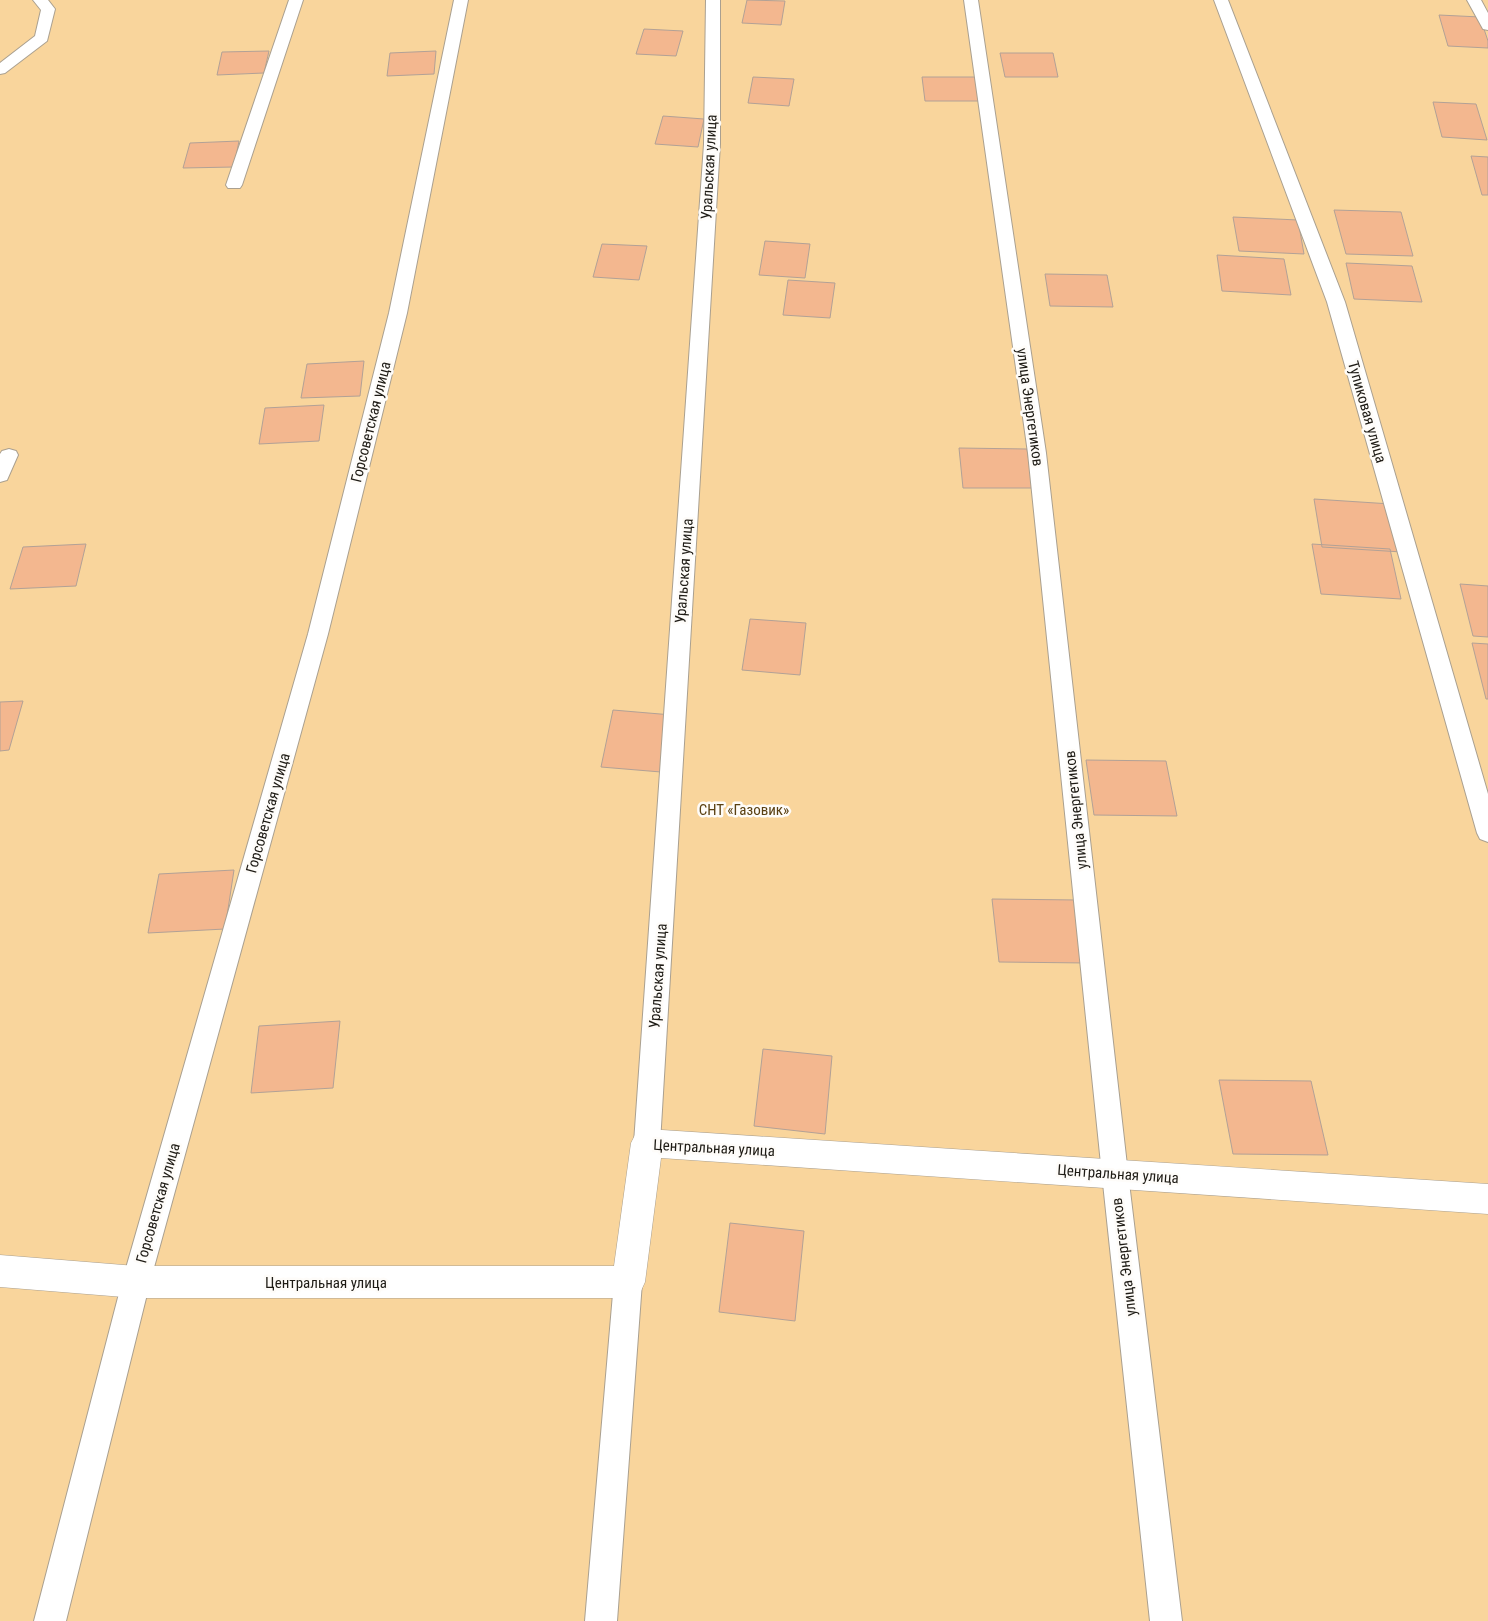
<svg xmlns="http://www.w3.org/2000/svg" width="1488" height="1621" font-family="'Roboto Condensed',sans-serif">
<rect width="100%" height="100%" fill="#f9eedd"/>
<path fill="#f9d59c" d="M0,0H1488V1621H0Z"/>
<path fill="#f3b78f" stroke="#b2a196" d="M747,0L785,1L781,25L742,23Z
M1439,15L1480,17L1488,41V48L1448,46Z
M644,29L683,31L676,56L636,54Z
M269,51L264,73L217,75L222,52Z
M436,51L434,74L387,76L390,53Z
M1000,53H1053L1058,77H1005Z
M753,77L794,79L789,106L748,103Z
M922,77H976L979,101H925Z
M1433,102L1476,104L1487,140L1442,137Z
M663,116L704,119L698,147L655,144Z
M239,141L234,167L183,168L190,143Z
M1471,156L1488,157V195H1482Z
M1334,210L1401,212L1413,256L1346,254Z
M1233,217L1298,220L1304,254L1239,251Z
M765,241L810,244L805,278L759,275Z
M602,244L647,246L639,280L593,277Z
M1217,255L1284,259L1291,295L1222,291Z
M1346,263L1412,266L1422,302L1354,299Z
M1045,274L1107,275L1113,307L1050,306Z
M788,280L835,283L830,318L783,315Z
M364,361L360,396L301,398L307,364Z
M324,405L319,441L259,444L265,408Z
M959,448L1027,449L1033,488H963Z
M1314,499L1391,504L1402,552L1322,547Z
M86,544L76,586L10,589L23,547Z
M1312,544L1390,549L1401,599L1321,594Z
M1460,584L1488,586V637L1473,636Z
M750,619L806,623L800,675L742,670Z
M1472,643L1488,644V699H1486Z
M23,701L9,750L0,751V702Z
M613,710L672,715L661,772L601,767Z
M1086,760L1166,761L1177,816L1094,815Z
M234,870L225,929L148,933L159,874Z
M992,899L1078,900L1087,963L999,962Z
M340,1021L333,1088L251,1093L259,1026Z
M763,1049L832,1056L825,1134L754,1126Z
M1219,1080L1311,1081L1328,1155L1233,1154Z
M730,1223L804,1231L795,1321L719,1312Z"/>
<g fill="none" stroke-linecap="round" stroke-linejoin="round">
<g stroke="#aaa090" stroke-width="2">
<path id="lane" d="M33,0H48L55,9L47,41L5,73L0,74V63L35,36L41,10Z
M289,0H303L242,185L240,188H228L226,185Z
M454,0H468L407,313L328,634L150,1282L66,1621H34L122,1282L308,634L389,313Z
M706,0H720V144L660,1143L656,1151L647,1155L638,1151L634,1143L704,144Z
M964,0H978L1046,453L1128,1174L1182,1621H1150L1102,1174L1028,453Z
M1214,0H1228L1345,302L1488,794V842L1480,839L1477,833L1327,302Z
M1467,0H1481L1488,13V30L1483,29Z
M9,449L16,451L18,455L7,480L0,482V454L2,451Z
M628,1269L638,1273L642,1282L617,1621H585L614,1282L618,1273Z"/>
</g>
<g stroke="#aaa090" stroke-width="1">
<path id="street" d="M647,1129L1488,1184V1214L661,1158L645,1282L640,1293L628,1298H136L0,1287V1255L136,1266H614L631,1143L636,1133Z"/>
</g>
<use href="#lane" fill="#fff" fill-rule="evenodd"/>
<use href="#street" fill="#fff" fill-rule="evenodd"/>
</g>
<g text-anchor="middle" dominant-baseline="central" stroke-width="5" stroke-linejoin="round" paint-order="stroke">
<g font-size="15" fill="#1e1b15" stroke="#fefcf9">
<text transform="translate(709 167) rotate(-87)">Уральская улица</text>
<text transform="translate(1030 407) rotate(82)">улица Энергетиков</text>
<text transform="translate(1367 412) rotate(74)">Тупиковая улица</text>
<text transform="translate(371 422) rotate(-76)">Горсоветская улица</text>
<text transform="translate(684 571) rotate(-86)">Уральская улица</text>
<text transform="translate(1076 810) rotate(-96)">улица Энергетиков</text>
<text transform="translate(268 813) rotate(-74)">Горсоветская улица</text>
<text transform="translate(658 976) rotate(-86)">Уральская улица</text>
<text transform="translate(714 1148) rotate(3)">Центральная улица</text>
<text transform="translate(1118 1174) rotate(4)">Центральная улица</text>
<text transform="translate(158 1203) rotate(-74)">Горсоветская улица</text>
<text transform="translate(1124 1257) rotate(-97)">улица Энергетиков</text>
<text x="326" y="1283">Центральная улица</text>
</g>
<g font-size="15" fill="#5a4012" stroke="#fefcf9">
<text x="744" y="810">СНТ «Газовик»</text>
</g>
</g>
</svg>
